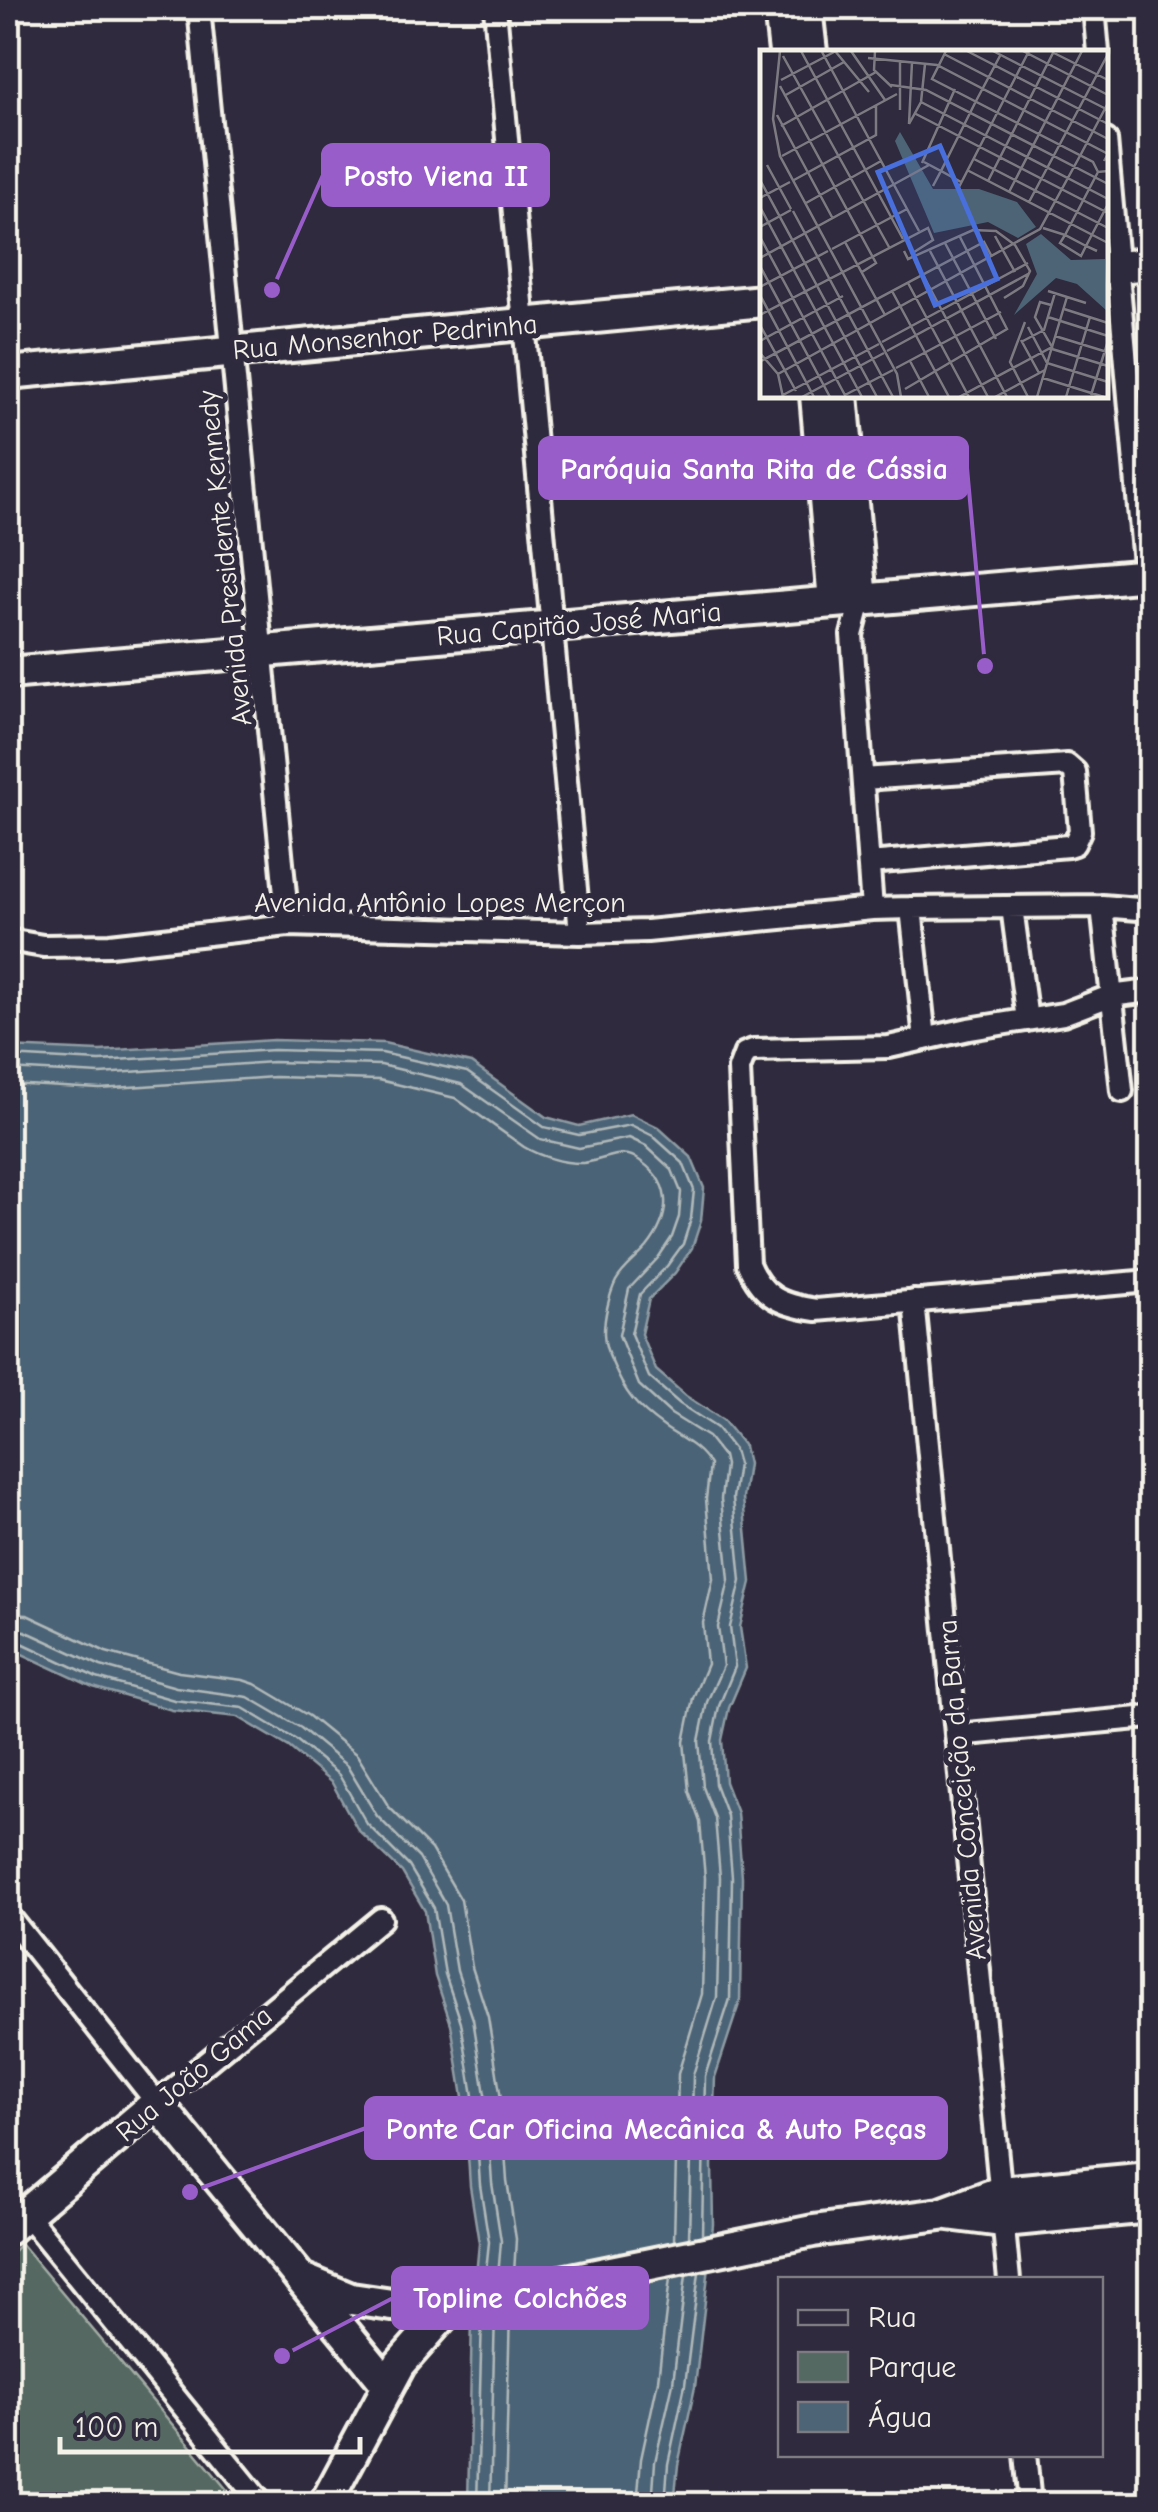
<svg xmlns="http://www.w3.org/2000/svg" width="1158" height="2512" font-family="'Comic Neue',sans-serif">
<rect width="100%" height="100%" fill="#2f2a3d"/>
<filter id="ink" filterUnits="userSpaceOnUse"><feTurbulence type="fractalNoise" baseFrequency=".01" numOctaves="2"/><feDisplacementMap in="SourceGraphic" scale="20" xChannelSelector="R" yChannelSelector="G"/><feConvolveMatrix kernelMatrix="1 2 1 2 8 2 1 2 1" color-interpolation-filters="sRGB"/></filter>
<g filter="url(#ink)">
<path fill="#546962" stroke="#a4ada5" stroke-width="2.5" d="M21,2244L239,2504H8V2256Z"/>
<path fill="#4c6476" stroke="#8f9ca4" stroke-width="2.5" d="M273,1040L384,1043L471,1063L546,1117L579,1126L631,1114L658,1127L691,1157L704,1188L701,1221L692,1248L675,1273L649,1299L641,1334L656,1370L686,1396L723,1420L744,1446L748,1464L743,1498L751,1582L740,1627L746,1668L729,1708L722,1740L725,1782L737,1813L742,1877L740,2001L715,2077L712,2166L713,2224L708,2275L695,2387L678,2465L674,2504H468L472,2318L479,2243L470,2186L465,2109L451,2024L435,1976L425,1911L402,1872L358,1830L332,1783L289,1747L238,1717L172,1710L93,1687L16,1651L8,1652V1047L100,1051Z"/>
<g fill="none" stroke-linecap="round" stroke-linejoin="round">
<path stroke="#b1b9ba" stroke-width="2.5" d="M8,1056L100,1061L273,1050L382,1053L467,1072L544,1127L579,1135L631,1125L653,1136L683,1163L694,1190L691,1219L683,1244L667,1266L640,1294L631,1334L649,1377L680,1404L717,1428L734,1450L738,1464L733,1498L741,1581L730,1627L735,1667L719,1706L712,1741L715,1784L727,1816L732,1877L730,1999L705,2076L702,2236
M8,1069L100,1074L273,1062L381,1065L461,1084L540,1139L579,1148L629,1138L646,1146L672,1170L681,1192L679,1217L672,1237L658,1258L629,1289L619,1335L639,1385L671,1414L708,1437L723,1456L725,1465L721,1499L729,1580L718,1627L723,1666L707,1702L699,1741L703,1787L715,1818L720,1877L717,1997L693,2075L689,2238
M8,1084L100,1089L274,1077L379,1080L455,1098L524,1147C539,1156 565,1164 583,1163C598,1162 620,1149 634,1157C673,1180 673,1214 647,1247C637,1259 623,1268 616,1281C609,1295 604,1318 604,1333C604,1344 608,1353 612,1362C625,1394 636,1407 664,1427C681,1439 699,1446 710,1465L706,1499L713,1579L703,1623L707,1664L693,1698L684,1742L689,1791L700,1822L705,1878L702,1994L678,2074L674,2241
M8,1614L27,1615L106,1652L179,1672L243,1680L255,1684L309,1716L357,1755L389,1807L431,1849L461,1900L472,1967L488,2017L502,2105L507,2181L516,2239L514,2274
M8,1629L25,1631L101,1666L176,1687L248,1697L301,1728L347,1766L377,1816L419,1858L446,1905L457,1971L473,2019L487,2107L492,2183L501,2241L498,2277
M8,1642H20L97,1678L174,1700L243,1708L295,1739L339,1775L367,1824L409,1866L434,1908L445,1974L461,2022L475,2108L480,2185L489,2242L485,2280
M477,2504L482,2316
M490,2504L495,2313
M505,2504L510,2310
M637,2504L641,2459L658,2380L670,2278
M652,2504L655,2462L673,2383L686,2275
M665,2504L668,2464L685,2385L699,2272"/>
<g stroke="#f4f1e8" stroke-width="28">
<path id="street" d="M199,8L288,925
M495,8L580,933
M1094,8L1098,52
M1106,140L1145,575
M861,600L852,635L872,909
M863,779L1067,765L1075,772L1080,831L1074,844L1068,846L869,863
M1102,906L1122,1091
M1012,907L1027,1020
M911,908L925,1039
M8,940L43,946L110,945L288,925L580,933L647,931L872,909L911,908L1102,906L1150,910
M1150,991L1110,996L1063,1014L969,1029L889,1047L753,1050L745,1053L739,1069L748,1264C762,1297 781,1305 816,1310L1150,1281
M914,1301L1009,2280
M957,1735L1150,1717
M8,1915L157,2103L381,1919
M26,2214L262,2504
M1025,2454L1030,2504"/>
</g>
<g stroke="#f4f1e8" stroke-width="38">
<path id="secondary" d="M780,8L785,52
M806,8L811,52
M1106,268L1150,264
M8,373L763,301
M816,395L834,602
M842,395L861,600
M8,673L1150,575
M949,2214L1003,2221L1150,2207
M8,2229L157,2103L387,2384
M300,2278L351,2299L392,2305L453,2304L813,2231L941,2214L1000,2192L1150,2178
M325,2504L400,2364L453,2304"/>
</g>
<use href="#street" stroke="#2f2a3d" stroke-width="20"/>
<use href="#secondary" stroke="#2f2a3d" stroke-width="30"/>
</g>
</g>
<g text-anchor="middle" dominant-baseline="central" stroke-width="10" stroke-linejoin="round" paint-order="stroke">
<g font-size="28" fill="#f4f1e8" stroke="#2f2a3d">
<text transform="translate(385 337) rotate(-5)">Rua Monsenhor Pedrinha</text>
<text transform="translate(225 558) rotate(-96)">Avenida Presidente Kennedy</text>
<text transform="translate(579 624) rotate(-5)">Rua Capitão José Maria</text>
<text x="440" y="903">Avenida Antônio Lopes Merçon</text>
<text transform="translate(962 1790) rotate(-95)">Avenida Conceição da Barra</text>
<text transform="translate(194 2074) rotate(-40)">Rua João Gama</text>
</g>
</g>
<g transform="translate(760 50)">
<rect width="348" height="348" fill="#2f2a3d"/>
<path d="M140,82L173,139H219L257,152L276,177L258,188L228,172L174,183L135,91ZM281,184L311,210L345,209L347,261L317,234L296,228L254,265L277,224L266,194Z" fill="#4c6476"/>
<path fill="none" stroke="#7e7a81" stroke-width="2.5" d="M20,1L13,69L20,106L137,324L141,347M41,1L143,189M75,1L109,42M91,1L125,50M115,1L114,20L132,37M186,1L172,29L333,112L338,122L348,121M207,1L348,74M233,1L348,60M263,1L348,45M62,2L159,181M292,2L348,30M184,4L348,89M23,6L129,197M108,8L177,15L348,104L344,111M21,30L76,1M131,35L166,40L348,134M20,36L116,213L102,222M24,46L84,12M216,51L241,4M161,52L348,149M140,60V11M154,63L348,163M17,65L73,169M149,74L161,52L165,14M149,74L152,12M21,76L116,22M321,104L348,53M22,106L137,44M214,109L348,178M164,112L181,121L216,51M162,113L195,39M7,115L31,159M207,120L348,193M0,130L117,347M34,130L116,85V55M228,131L294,1M173,136L181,121L201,132M198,139L269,1M249,142L322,1M0,148L30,132M269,152L348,4M46,153L121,111M0,157L102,347M33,161L133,347M0,177L31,160M283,178L305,185L338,122M235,186L255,222M0,187L86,347M85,192L125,265M185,193L236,289M72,199L147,159M144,201L148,209L213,180L236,181L255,195L270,221L263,236L244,248M170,201L247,347M337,201L326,196L305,185L300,193L321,206L326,196L348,154M0,208L169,115M0,216L70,347M163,225L228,347M148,233L209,347M0,237L68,201M132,241L189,347M288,241L326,253M0,245L54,347M304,259L348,273M0,265L168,178L173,190L151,204M288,267L348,286M265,272L250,312L268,347M0,275L36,341M268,277L287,313L348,332M295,286L347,302M261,290L279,323M0,291L83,246M122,292L268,213M261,292L284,280L295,243M292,299L348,316M127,301L268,224M0,303L18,324L23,347M1,311L224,192L232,207M150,311L169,347M136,318L241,262M18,324L280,179L321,104M283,328L344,347M145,339L247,279L200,187M23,345L119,294M85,345L133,320M331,345L348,291M42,347L124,303M199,347L292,297L275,267L280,252L291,255M235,347L285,320M277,347L307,247M306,347L330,267"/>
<path fill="#486fdb" fill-opacity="0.15" stroke="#486fdb" stroke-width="5" d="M180,96L237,229L175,255L118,122Z"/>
<rect width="348" height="348" fill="none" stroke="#f4f1e8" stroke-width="5"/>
</g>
<path fill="none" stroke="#995dc9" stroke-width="4" d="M272 290L323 175M985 666L967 468M190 2192L366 2128M282 2356L393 2298"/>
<g fill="#995dc9" stroke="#2f2a3d" stroke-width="4">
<circle cx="272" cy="290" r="10"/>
<circle cx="985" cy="666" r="10"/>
<circle cx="190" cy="2192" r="10"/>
<circle cx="282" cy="2356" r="10"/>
</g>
<g fill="#995dc9" stroke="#995dc9" stroke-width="4">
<rect x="323" y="145" width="225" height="60" rx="10"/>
<rect x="540" y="438" width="427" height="60" rx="10"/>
<rect x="366" y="2098" width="580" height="60" rx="10"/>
<rect x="393" y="2268" width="254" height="60" rx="10"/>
</g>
<g font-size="30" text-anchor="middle" font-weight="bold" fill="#fff">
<text x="436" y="186">Posto Viena II</text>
<text x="754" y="479">Paróquia Santa Rita de Cássia</text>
<text x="656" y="2139">Ponte Car Oficina Mecânica &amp; Auto Peças</text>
<text x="520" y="2308">Topline Colchões</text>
</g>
<rect width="1158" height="2512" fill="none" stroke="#2f2a3d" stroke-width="40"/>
<rect x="20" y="20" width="1118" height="2472" fill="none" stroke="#f4f1e8" stroke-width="4" filter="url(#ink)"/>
<rect x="778" y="2277" width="325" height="180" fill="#2f2a3d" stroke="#7e7a81" stroke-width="2.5"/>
<rect x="798" y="2310" width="50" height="15" fill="#2f2a3d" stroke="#7e7a81" stroke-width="2.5"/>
<text x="868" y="2327" font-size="30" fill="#f4f1e8">Rua</text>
<rect x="798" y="2352" width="50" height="30" fill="#546962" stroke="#7e7a81" stroke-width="2.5"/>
<text x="868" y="2377" font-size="30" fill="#f4f1e8">Parque</text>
<rect x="798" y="2402" width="50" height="30" fill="#4c6476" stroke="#7e7a81" stroke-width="2.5"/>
<text x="868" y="2427" font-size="30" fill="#f4f1e8">Água</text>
<path d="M60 2437v15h300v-15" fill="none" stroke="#f4f1e8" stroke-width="5"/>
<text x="75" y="2437" font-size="30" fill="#f4f1e8" stroke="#2f2a3d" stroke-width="8" paint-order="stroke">100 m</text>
</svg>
